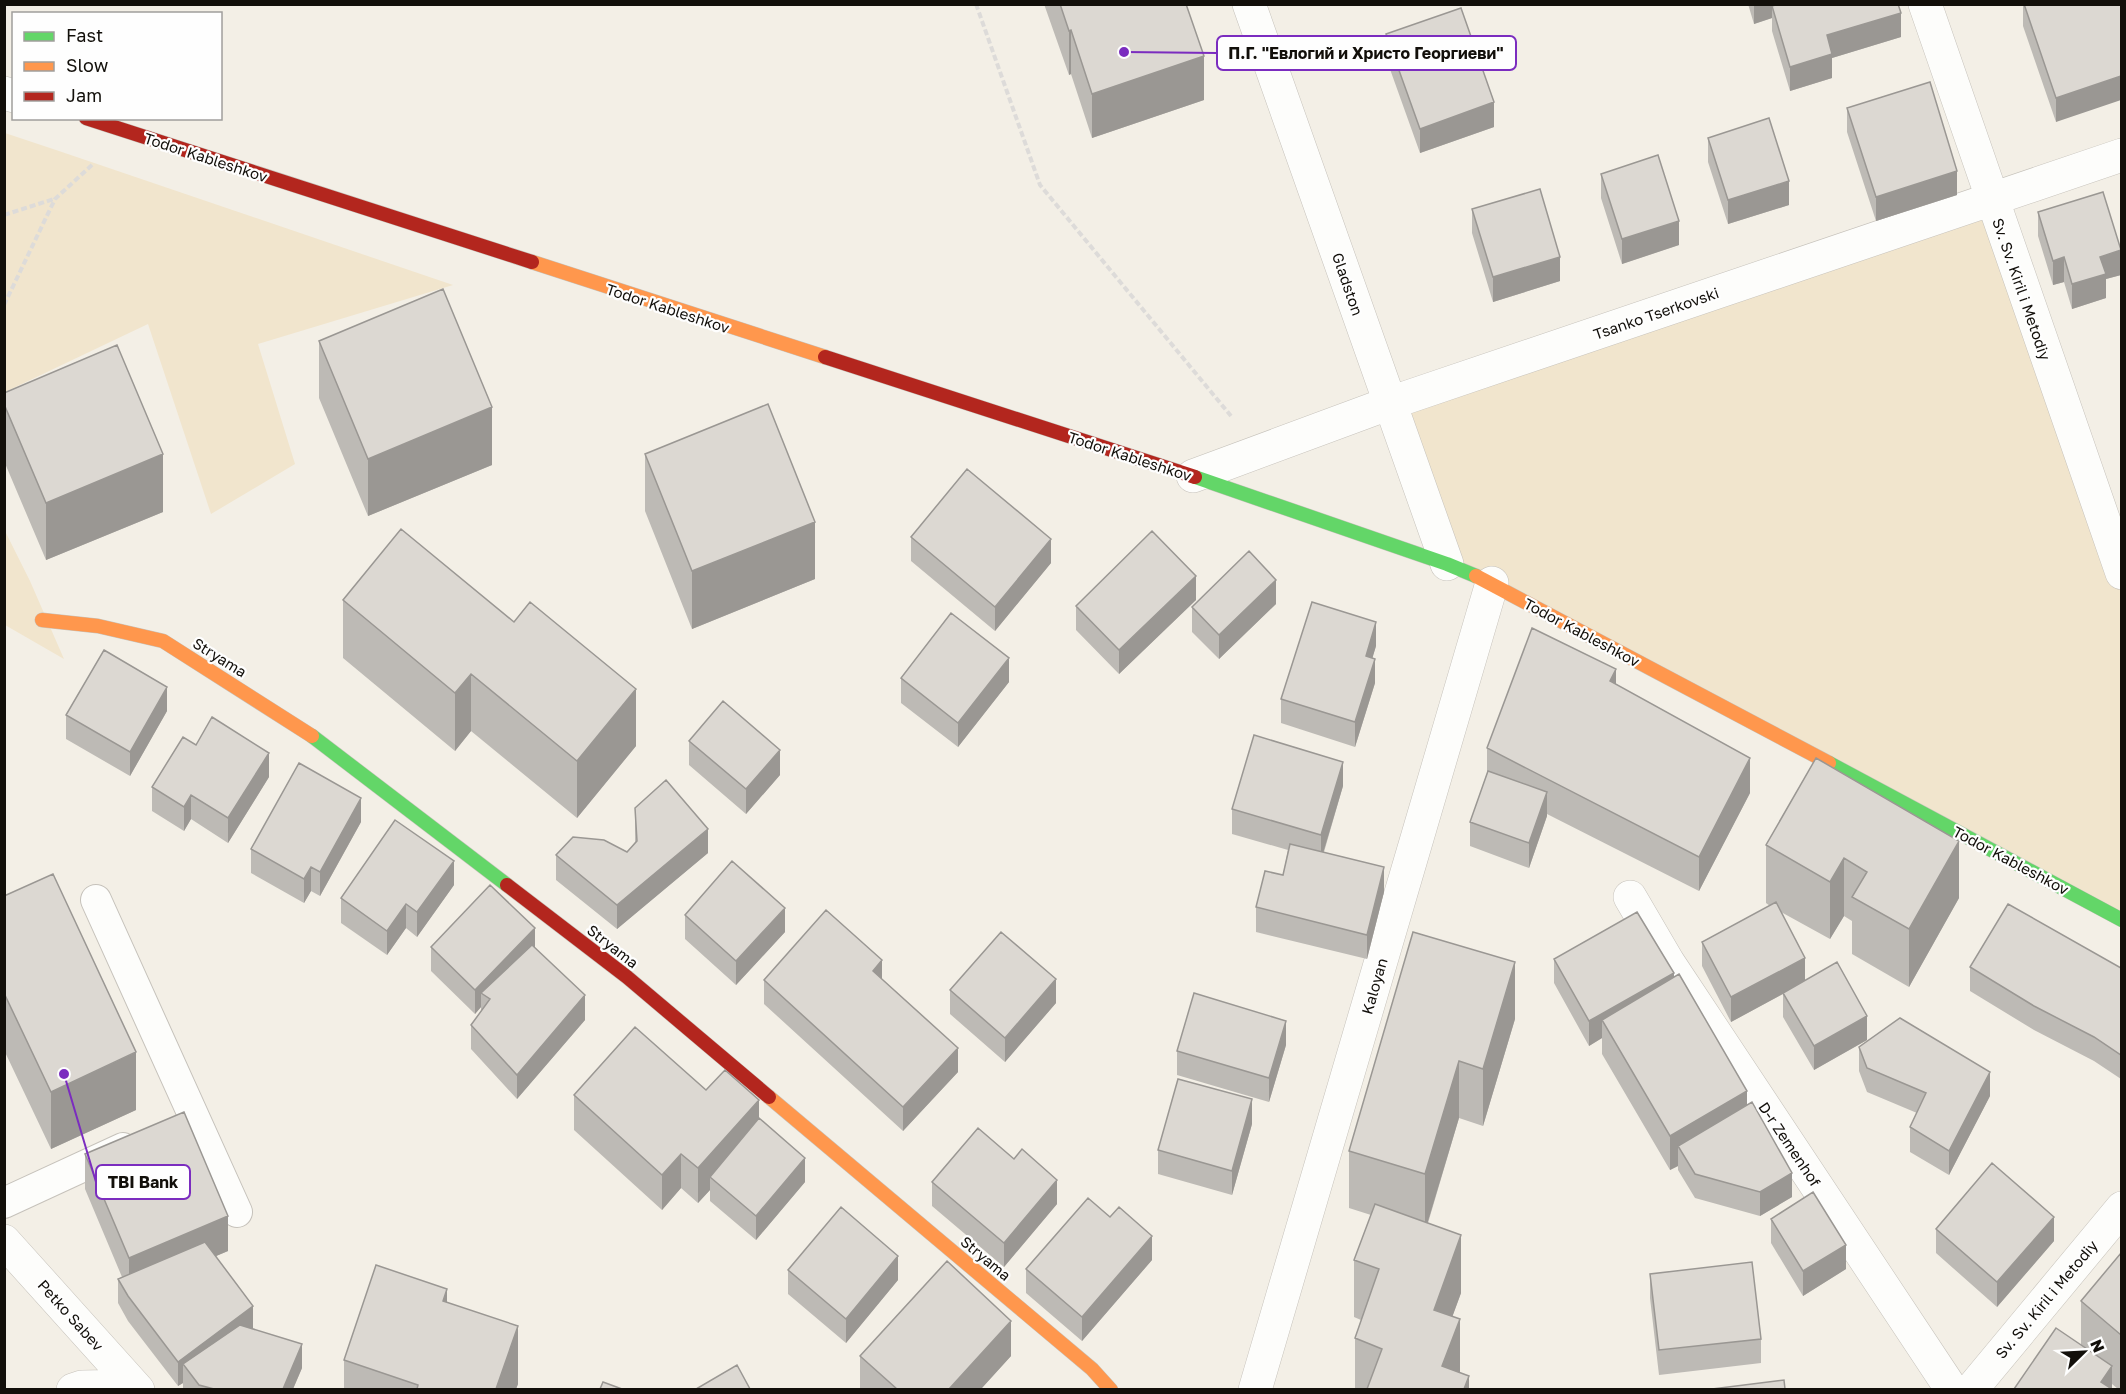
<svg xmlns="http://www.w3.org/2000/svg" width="2126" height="1394" font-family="'Golos Text',sans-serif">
<rect width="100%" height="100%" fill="#f3efe6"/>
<path fill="#f1e5cd" d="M5,133L56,150L453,285L258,344L295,464L211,514L148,324L5,392Z
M1991,199L2121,573V917L1447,564L1390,403Z
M4,529L30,581L64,659L5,625Z"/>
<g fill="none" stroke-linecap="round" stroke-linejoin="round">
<g stroke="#c6c2bb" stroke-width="32">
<path id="lane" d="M96,900L237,1212
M4,1203L123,1148"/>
</g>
<g stroke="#c6c2bb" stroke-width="34">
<path id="street" d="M1249,4L1447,564
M1925,4L2122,573
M4,93L14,96
M1193,476L1390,403L2122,155
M1630,897L1668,962L1952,1390
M4,1241L138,1390
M73,1390L82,1387L134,1386
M1255,1390L1492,583
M1971,1390L2122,1208"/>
</g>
<g stroke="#c6c2bb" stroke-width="15">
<path id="fast" d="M1195,477L1447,564L1476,576
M312,736L507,885
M1829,763L2122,920"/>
</g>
<g stroke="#c6c2bb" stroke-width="15">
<path id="slow" d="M532,262L825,357
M1476,576L1829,763
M42,620L98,626L163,641L312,736
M769,1097L1092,1369L1111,1390"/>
</g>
<g stroke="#c6c2bb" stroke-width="15">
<path id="jam" d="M86,118L532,262
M825,357L1195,477
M507,885L627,977L769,1097"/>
</g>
<path stroke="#dddbd9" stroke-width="4" stroke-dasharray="6 3" stroke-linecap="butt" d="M976,4L1040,185L1231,416
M4,215L54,199
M4,305L55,199L93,164"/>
<use href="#lane" stroke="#fdfdfb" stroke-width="30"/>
<use href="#street" stroke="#fdfdfb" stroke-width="33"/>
<use href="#fast" stroke="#63d668" stroke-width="14"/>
<use href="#slow" stroke="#ff974d" stroke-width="14"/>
<use href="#jam" stroke="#b3261e" stroke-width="14"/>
</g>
<path fill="#bdbab5" d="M1044,4H1186L1204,100L1092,138L1071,74L1069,75Z
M1748,4H1898L1901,37L1832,58V78L1790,91L1772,31V18L1754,24Z
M2023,4H2121L2056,122L2023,26Z
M1386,34L1494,127L1420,153L1386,58Z
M1847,108L1957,195L1876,221L1847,132Z
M1708,138L1789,205L1728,224L1708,162Z
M1601,174L1679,245L1622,264L1601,198Z
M1472,209L1560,281L1493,302L1472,233Z
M2038,212L2121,275L2106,279V298L2072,309L2064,282L2053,285L2038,236Z
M319,341L492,465L368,516L319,398Z
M4,393L163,512L46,560L4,461Z
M645,454L815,579L692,629L645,511Z
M911,537L1051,563L995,631L911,561Z
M343,600L636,746L577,818L471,731L455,751L343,658Z
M1196,600L1119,674L1076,630V606Z
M1276,604L1219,659L1192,632V607Z
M1376,646L1372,658L1375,683L1355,747L1281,723V699Z
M901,678L1009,682L958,747L901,703Z
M1616,684L1750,793L1699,891L1547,814V816L1529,868L1470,846V822L1487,773V748Z
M167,711L130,776L66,739V715Z
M689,741L780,775L746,814L689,765Z
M196,745L269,777L228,843L191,819L184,831L152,811V787Z
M1816,758L1959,898L1909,987L1852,954V921L1844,916L1830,939L1781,912L1805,981L1867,1040L1814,1070L1783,1017V994L1731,1022L1702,966V942L1770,906L1766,903V845Z
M1343,786L1324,852L1384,892L1367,959L1256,932V907L1283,875L1288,850L1232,834V809Z
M635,808L708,853L617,929L556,880V855L627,852L635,842Z
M361,822L320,896L311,891L304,903L251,873V849Z
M454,885L417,937L406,928L387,955L341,923V898Z
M4,896L136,1110L51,1149L4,1050Z
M685,915L785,932L736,985L685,939Z
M1413,932L1515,1019L1483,1126L1459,1118L1428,1223L1461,1293L1452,1317L1460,1373L1469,1389H1355V1338L1361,1320L1354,1317V1260L1371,1215L1349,1208V1151Z
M431,947L535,948L585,1020L517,1099L471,1049V1025L481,1011V1007L475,1014L431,971Z
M1554,959L1674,977L1747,1106L1792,1197L1760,1216L1695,1198L1678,1170V1166L1670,1170L1602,1054V1038L1589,1046L1554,983Z
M1970,967L2121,968V1079L2094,1061L2034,1030L1970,991Z
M882,979L958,1072L903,1131L764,1004V980Z
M950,990L1056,1003L1005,1062L950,1014Z
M1286,1045L1269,1102L1177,1075V1051Z
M1859,1047L1990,1096L1949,1175L1910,1152V1127L1917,1113L1867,1092L1859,1071Z
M706,1090L759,1118L805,1182L756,1240L710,1201V1190L698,1203L681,1188L662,1210L574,1130V1095Z
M1252,1124L1232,1195L1158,1174V1150Z
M85,1154L228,1251L216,1256L253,1329L302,1368L293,1389H184L183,1388V1383L178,1386L128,1321L118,1303V1279L122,1277L85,1189Z
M932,1182L1057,1204L1004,1267L932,1206Z
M1771,1219L1846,1269L1803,1296L1771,1243Z
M1936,1229L2054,1241L1997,1307L1936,1253Z
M2121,1253V1389H2118L2112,1384L2081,1345V1301Z
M1152,1260L1082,1341L1026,1293V1269Z
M788,1270L898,1280L846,1343L788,1294Z
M1650,1274L1761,1339V1363L1659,1375L1650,1298Z
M447,1302L518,1384L516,1389H344V1360Z
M860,1356H1011L981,1389H860Z"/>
<path fill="#9a9793" d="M1754,4H1812L1772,6V18L1754,24Z
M1901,13V37L1832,58V78L1790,91V67L1827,35Z
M1071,30V74L1069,75V31Z
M1204,56V100L1092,138V94Z
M2121,76V100L2056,122V98Z
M1494,102V127L1420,153V129Z
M1957,171V195L1876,221V197Z
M1789,181V205L1728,224V200Z
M1679,221V245L1622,264V239Z
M2121,250V275L2106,279V298L2072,309V284L2100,257Z
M1560,257V281L1493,302V277Z
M2064,257V282L2053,285V261Z
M492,407V465L368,516V459Z
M163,454V512L46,560V503Z
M815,522V579L692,629V571Z
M1051,539V563L995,631V607Z
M1196,576V600L1119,674V650Z
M1276,580V604L1219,659V635Z
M1376,622V646L1366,680V656Z
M1009,658V682L958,747V723Z
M1375,659V683L1355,747V722Z
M1616,669V704L1610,681Z
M471,674V731L455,751V693Z
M167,687V711L130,776V752Z
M636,689V746L577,818V761Z
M780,750V775L746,814V789Z
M269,753V777L228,843V818Z
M1750,758V793L1699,891V857Z
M1343,762V786L1321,860V835Z
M1547,792V816L1529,868V843Z
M191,795V819L184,831V807Z
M361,798V822L320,896V872Z
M708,829V853L617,929V905Z
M1959,841V898L1909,987V929Z
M1844,858V916L1830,939V882Z
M454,861V885L417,937V912Z
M311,867V891L304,903V879Z
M1384,867V892L1367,959V935Z
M406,904V928L387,955V931Z
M785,908V932L736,985V961Z
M535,928V952L481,993V1007L475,1014V990Z
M1805,958V982L1731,1022V997Z
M882,960V984L873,971Z
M1515,962V1019L1483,1126V1069Z
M1674,973V997L1602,1020V1038L1589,1046V1021Z
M1056,979V1003L1005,1062V1038Z
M585,995V1020L517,1099V1075Z
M1867,1016V1040L1814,1070V1046Z
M1286,1021V1045L1269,1102V1078Z
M958,1048V1072L903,1131V1107Z
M136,1052V1110L51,1149V1092Z
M1459,1061V1118L1425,1231V1174Z
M1990,1072V1096L1949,1175V1151Z
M1747,1091V1126L1678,1146V1166L1670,1170V1136Z
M1252,1099V1124L1232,1195V1171Z
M759,1100V1135L710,1177V1190L698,1203V1168Z
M681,1154V1188L662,1210V1175Z
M805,1158V1182L756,1240V1216Z
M1792,1173V1197L1760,1216V1192Z
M1057,1180V1204L1004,1267V1243Z
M228,1216V1251L129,1293V1258Z
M2054,1217V1241L1997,1307V1282Z
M1461,1235V1293L1434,1367V1310Z
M1152,1236V1260L1082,1341V1317Z
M1846,1245V1269L1803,1296V1271Z
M898,1256V1280L846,1343V1319Z
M447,1289V1346L443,1301Z
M253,1306V1330L183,1364V1383L178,1386V1362Z
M1460,1319V1377L1442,1366Z
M1011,1321V1356L981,1389H949Z
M518,1326V1384L516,1389H496Z
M302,1344V1368L293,1389H283Z
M2112,1366V1389L2101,1382Z
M1469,1376V1389H1464Z"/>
<path fill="#dcd8d2" stroke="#9a9793" stroke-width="1.5" d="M1060,4H1186L1204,56L1092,94L1071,30L1069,31Z
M1779,4H1898L1901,13L1827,35L1832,54L1790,67L1772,6Z
M2024,4H2121V76L2056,98Z
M1461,8L1494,102L1420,129L1386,34Z
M1930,82L1957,171L1876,197L1847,108Z
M1769,118L1789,181L1728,200L1708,138Z
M1658,155L1679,221L1622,239L1601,174Z
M1540,189L1560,257L1493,277L1472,209Z
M2103,192L2121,250L2100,257L2106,274L2072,284L2064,257L2053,261L2038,212Z
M443,289L492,407L368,459L319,341Z
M117,345L163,454L46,503L4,404V393Z
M768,404L815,522L692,571L645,454Z
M967,469L1051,539L995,607L911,537Z
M401,529L514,622L530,602L636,689L577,761L471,674L455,693L343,600Z
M1152,531L1196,576L1119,650L1076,606Z
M1249,551L1276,580L1219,635L1192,607Z
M1312,602L1376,622L1366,656L1375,659L1355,722L1281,699Z
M951,613L1009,658L958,723L901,678Z
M1532,628L1616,669L1610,681L1750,758L1699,857L1487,748Z
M104,650L167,687L130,752L66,715Z
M723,701L780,750L746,789L689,741Z
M212,717L269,753L228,818L191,795L184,807L152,787L183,737L196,745Z
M1254,735L1343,762L1321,835L1232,809Z
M1816,758L1959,841L1909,929L1852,897L1867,872L1844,858L1830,882L1766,845Z
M299,763L361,798L320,872L311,867L304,879L251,849Z
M1488,771L1547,792L1529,843L1470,822Z
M666,780L708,829L617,905L556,855L573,837L604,840L627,852L637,841L635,808Z
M395,820L454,861L417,912L406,904L387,931L341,898Z
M1290,844L1384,867L1367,935L1256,907L1265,871L1283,875Z
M732,861L785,908L736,961L685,915Z
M53,874L136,1052L51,1092L4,993V896Z
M490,885L535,928L475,990L431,947Z
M1776,902L1805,958L1731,997L1702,942Z
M2008,904L2121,968V1055L2094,1037L2034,1006L1970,967Z
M826,910L882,960L873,971L958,1048L903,1107L764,980Z
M1637,912L1674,973L1589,1021L1554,959Z
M1001,932L1056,979L1005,1038L950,990Z
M1413,932L1515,962L1483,1069L1459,1061L1425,1174L1349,1151Z
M532,945L585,995L517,1075L471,1025L490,999L481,993Z
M1837,962L1867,1016L1814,1046L1783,993Z
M1679,974L1747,1091L1670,1136L1602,1020Z
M1194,993L1286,1021L1269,1078L1177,1051Z
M1900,1018L1990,1072L1949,1151L1910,1127L1926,1093L1867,1068L1859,1047Z
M635,1027L706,1090L725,1070L759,1100L698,1168L681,1154L662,1175L574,1095Z
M1178,1079L1252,1099L1232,1171L1158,1150Z
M1752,1102L1792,1173L1760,1192L1695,1174L1678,1146Z
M184,1112L228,1216L129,1258L85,1154Z
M759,1118L805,1158L756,1216L710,1177Z
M978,1128L1014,1159L1022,1149L1057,1180L1004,1243L932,1182Z
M1992,1163L2054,1217L1997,1282L1936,1229Z
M1813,1192L1846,1245L1803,1271L1771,1219Z
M1088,1198L1110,1217L1119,1207L1152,1236L1082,1317L1026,1269Z
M1375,1204L1461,1235L1434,1310L1460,1319L1442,1366L1469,1376L1464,1389H1367L1382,1349L1355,1338L1379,1269L1354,1260Z
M841,1207L898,1256L846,1319L788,1270Z
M205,1242L253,1306L178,1362L128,1296L118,1279Z
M2121,1253V1335L2081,1301Z
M947,1261L1011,1321L949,1389H897L860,1356Z
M1752,1262L1761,1339L1659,1350L1650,1274Z
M376,1265L447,1289L443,1301L518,1326L496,1389H417L418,1385L344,1360Z
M240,1325L302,1344L283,1389H214L199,1385L183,1364Z
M2056,1328L2112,1366L2101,1382L2112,1389H2014Z
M737,1365L750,1389H696Z
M1784,1380L1785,1389H1712Z
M603,1382L622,1389H600Z"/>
<g text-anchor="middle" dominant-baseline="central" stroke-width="4.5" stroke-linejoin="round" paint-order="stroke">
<g font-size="15" fill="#120f0a" stroke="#fefefe">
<text transform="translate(206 157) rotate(18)">Todor Kableshkov</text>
<text transform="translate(1348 284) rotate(71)">Gladston</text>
<text transform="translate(2022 289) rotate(71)">Sv. Sv. Kiril i Metodiy</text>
<text transform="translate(668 308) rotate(18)">Todor Kableshkov</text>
<text transform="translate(1656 313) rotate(-19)">Tsanko Tserkovski</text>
<text transform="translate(1130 456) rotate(18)">Todor Kableshkov</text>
<text transform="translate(1582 632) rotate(28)">Todor Kableshkov</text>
<text transform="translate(220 657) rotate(32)">Stryama</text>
<text transform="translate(2011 860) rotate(28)">Todor Kableshkov</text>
<text transform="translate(613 946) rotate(38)">Stryama</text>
<text transform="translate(1374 986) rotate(-74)">Kaloyan</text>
<text transform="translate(1790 1144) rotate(56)">D-r Zemenhof</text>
<text transform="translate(986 1258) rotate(40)">Stryama</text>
<text transform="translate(2046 1299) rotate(-50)">Sv. Sv. Kiril i Metodiy</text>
<text transform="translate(71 1315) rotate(48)">Petko Sabev</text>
</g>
</g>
<path fill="none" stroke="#7b2cbf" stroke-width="2" d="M1124 52L1217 53M64 1074L96 1182"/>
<g fill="#7b2cbf" stroke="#fefefe" stroke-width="2">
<circle cx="1124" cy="52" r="6"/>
<circle cx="64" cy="1074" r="6"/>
</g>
<g fill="#fefefe" stroke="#7b2cbf" stroke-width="2">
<rect x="1217" y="36" width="299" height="34" rx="6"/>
<rect x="96" y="1165" width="94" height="34" rx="6"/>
</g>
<g font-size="16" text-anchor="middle" font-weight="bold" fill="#120f0a">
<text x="1366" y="59">П.Г. "Евлогий и Христо Георгиеви"</text>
<text x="143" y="1188">TBI Bank</text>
</g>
<rect width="2126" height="1394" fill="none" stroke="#120f0a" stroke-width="12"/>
<rect x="12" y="12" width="210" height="108" fill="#fefefe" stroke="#a09e9c" stroke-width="1.5"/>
<rect x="24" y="32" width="30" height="9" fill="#63d668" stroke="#a09e9c" stroke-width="1.5"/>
<text x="66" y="42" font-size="18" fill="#120f0a">Fast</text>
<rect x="24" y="62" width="30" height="9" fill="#ff974d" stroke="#a09e9c" stroke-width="1.5"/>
<text x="66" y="72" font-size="18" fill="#120f0a">Slow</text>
<rect x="24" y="92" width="30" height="9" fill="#b3261e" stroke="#a09e9c" stroke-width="1.5"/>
<text x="66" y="102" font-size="18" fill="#120f0a">Jam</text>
<g transform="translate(2084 1352) rotate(66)" stroke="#fefefe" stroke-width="4.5" paint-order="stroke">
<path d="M0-4.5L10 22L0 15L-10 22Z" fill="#120f0a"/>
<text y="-9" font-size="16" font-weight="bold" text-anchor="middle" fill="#120f0a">N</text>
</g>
</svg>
